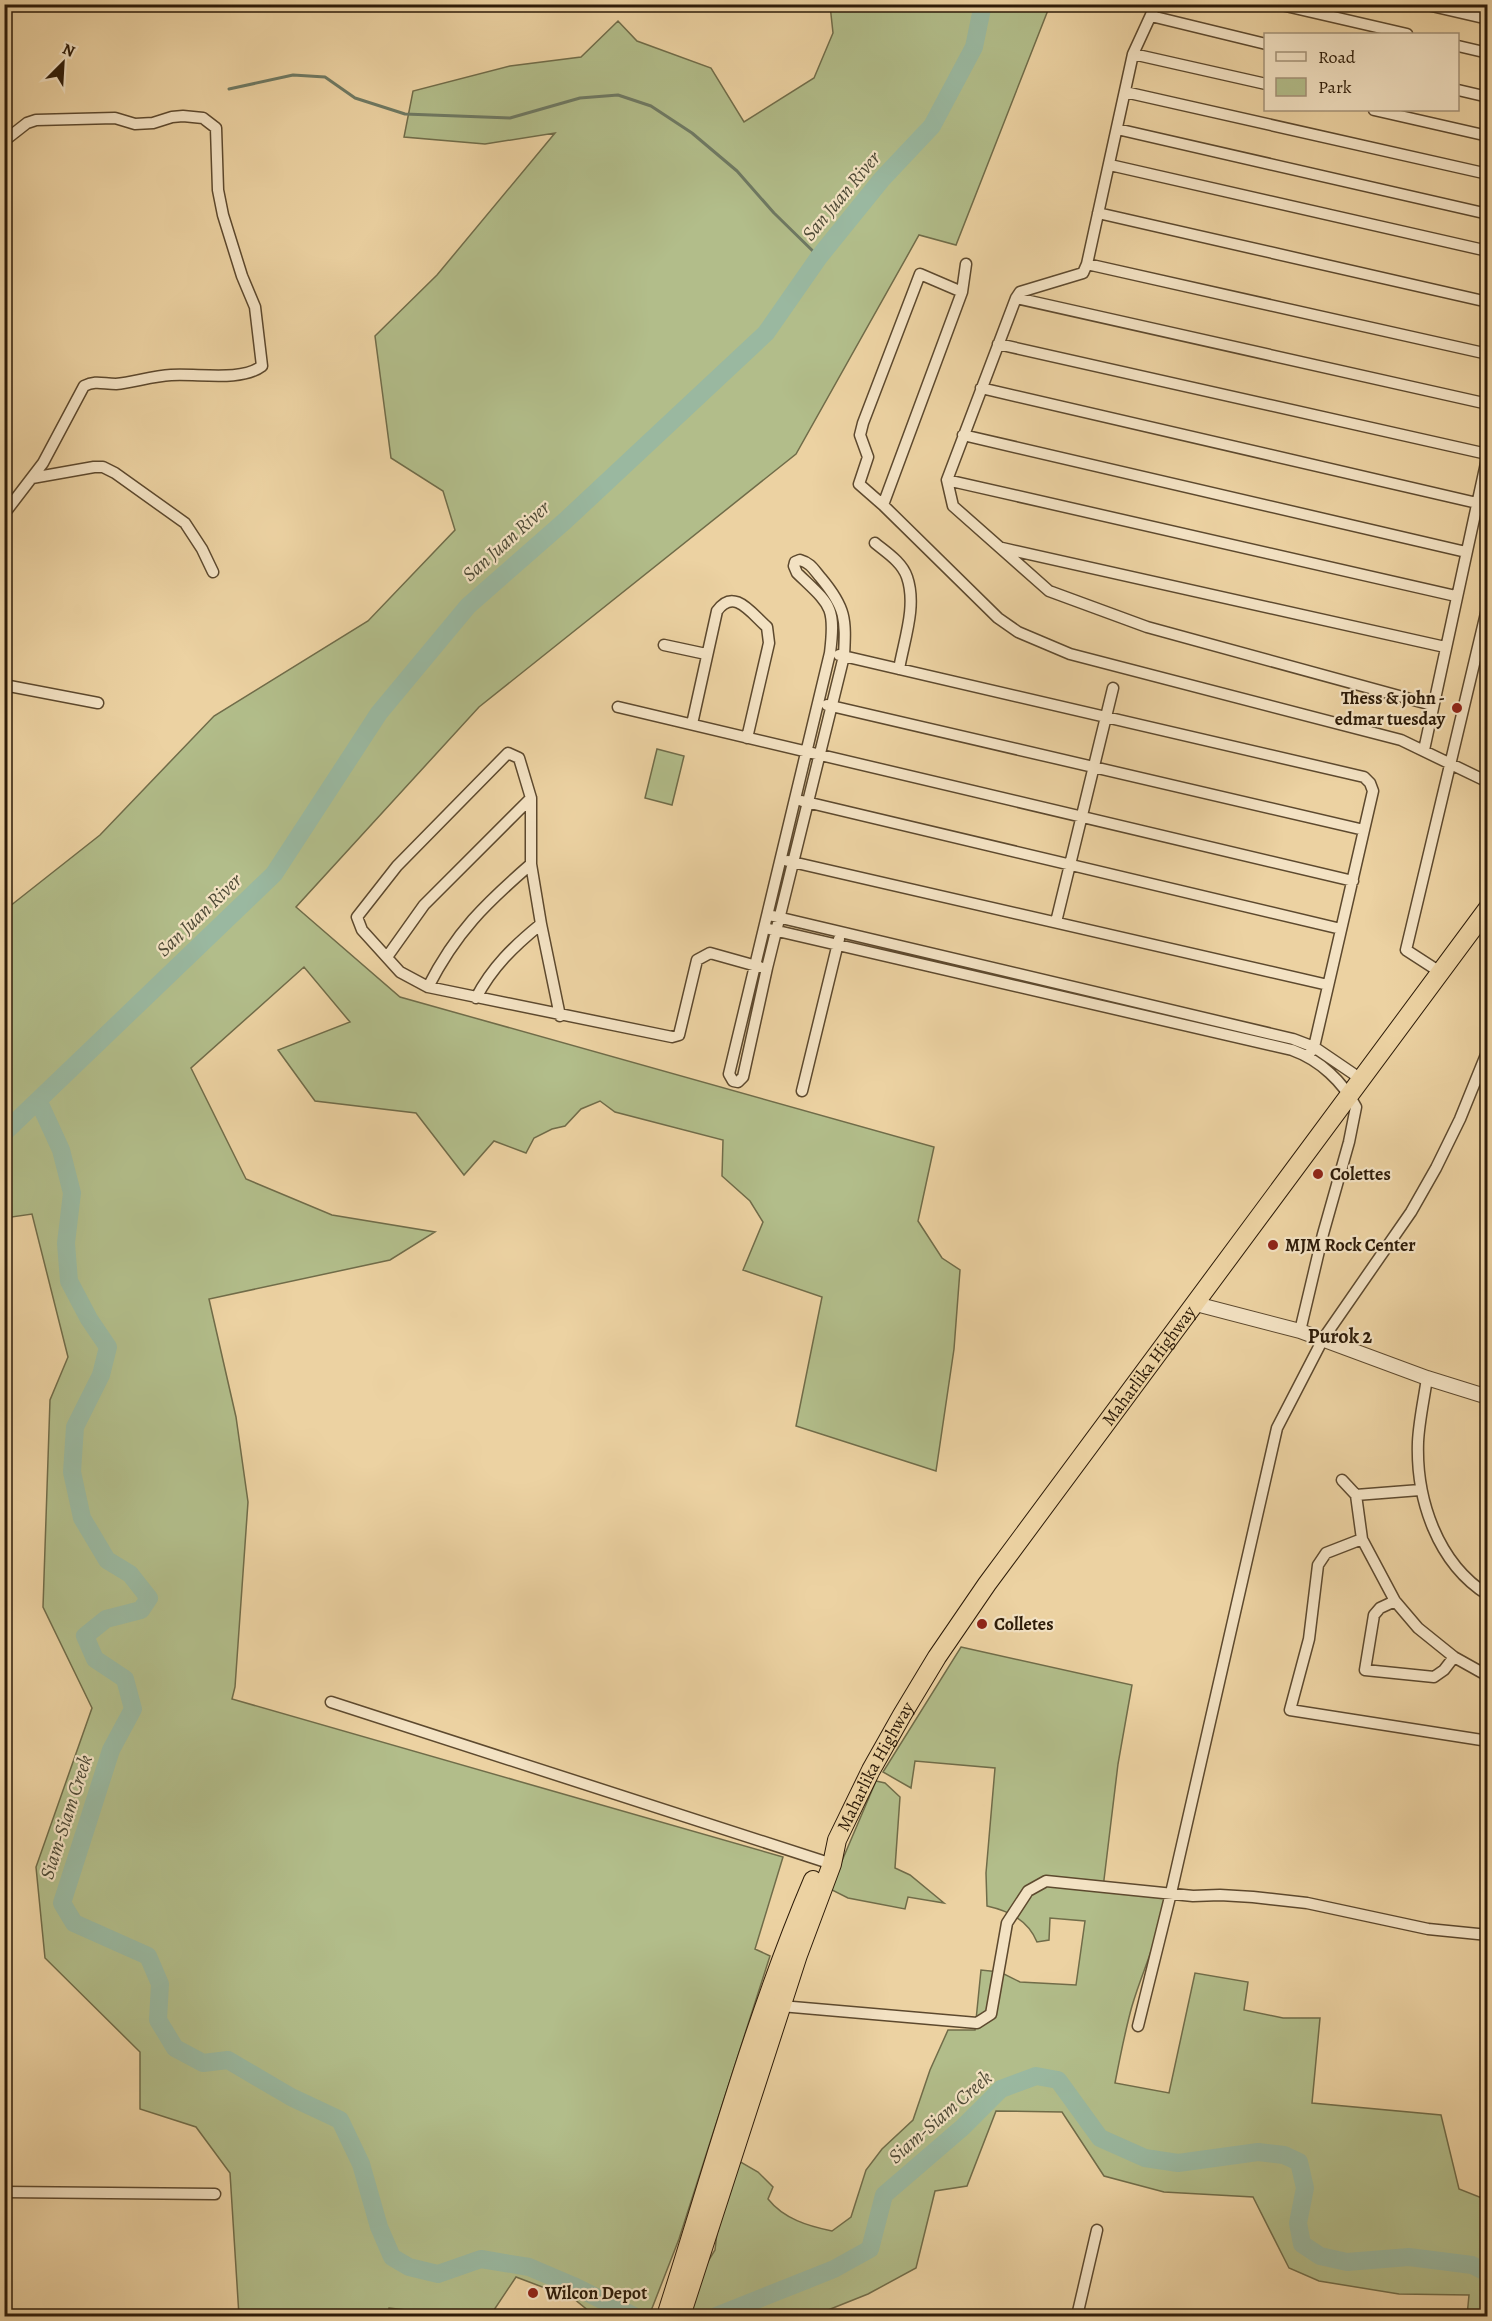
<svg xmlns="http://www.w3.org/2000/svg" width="1492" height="2321" font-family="Alegreya,serif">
<rect width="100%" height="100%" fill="#ecd2a2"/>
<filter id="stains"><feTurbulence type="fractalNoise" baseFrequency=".00333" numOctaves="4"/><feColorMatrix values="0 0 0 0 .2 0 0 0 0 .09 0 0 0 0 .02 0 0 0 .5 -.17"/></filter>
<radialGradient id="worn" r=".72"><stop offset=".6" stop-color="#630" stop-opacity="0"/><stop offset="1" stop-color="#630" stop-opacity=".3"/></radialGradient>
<path fill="#b2bd8a" stroke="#706c49" stroke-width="1.5" d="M830,5H1050L956,245L919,235L796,454L479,707L296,907L400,997L934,1147L918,1221L942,1258L960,1270L954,1349L936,1471L796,1426L822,1297L743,1270L763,1222L750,1201L722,1176L723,1140L615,1112L600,1101L581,1109L565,1126L552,1129L534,1138L526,1153L494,1141L464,1175L416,1113L315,1101L278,1050L350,1022L304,967L191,1068L246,1179L332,1215L435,1232L390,1260L209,1299L236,1417L248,1502L235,1687L232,1699L783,1857L755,1949L770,1956L679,2239L649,2316H595L574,2299L516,2277L490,2316H434L425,2312L389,2308L387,2316H239L230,2173L196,2127L140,2109V2052L45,1958L36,1867L92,1708L43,1607L50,1400L68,1357L32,1214L5,1218V910L100,835L214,716L368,621L455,530L443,491L391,458L375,336L437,275L555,133L485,144L404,137L413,91L510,66L581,57L618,21L637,41L711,68L744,122L814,78L833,33Z
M657,749L684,756L672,805L645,798Z
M961,1647L1132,1685L1118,1764L1103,1888L1165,1895C1161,1935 1143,1968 1132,2006C1125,2031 1120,2057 1115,2083L1169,2093L1195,1973L1248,1982L1244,2010L1283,2018H1320L1312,2103L1441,2115L1459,2189L1487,2200V2316H1467L1469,2295L1399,2294L1319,2281L1289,2268L1253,2197L1164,2192L1104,2176L1062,2112L996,2111L967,2186L935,2191L916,2268L868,2294L813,2316H688L707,2263L715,2250L717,2233L739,2161L758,2172L773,2187L768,2199C784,2219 808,2226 832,2231L851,2217L866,2170L882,2149L913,2120L930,2070L948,2030H975L981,1970L1000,1972L1020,1982L1076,1985L1085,1921L1050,1918L1049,1940L1037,1942C1028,1920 1009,1911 987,1906L986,1873L995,1768L915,1761L911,1788L883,1772Z
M876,1781L885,1783L900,1797L895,1868L910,1875L944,1903L908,1897L905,1909L848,1898L830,1889Z"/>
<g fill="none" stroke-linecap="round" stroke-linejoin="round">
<path stroke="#6e7963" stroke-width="3" d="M229,89L293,75L325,77L355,98L405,114L510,118L580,98L618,95L651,106L692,133L737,171L774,213L819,257"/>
<path stroke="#9ab8a0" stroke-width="18" d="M39,1102L61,1150L72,1193L66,1243L69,1281L89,1319L108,1347L101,1375L75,1427L72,1472L82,1518L107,1560L130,1574L149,1598L141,1610L106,1619L85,1636L95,1659L125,1679L133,1709L111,1750L62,1903L74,1923L148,1956L160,1984L158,2020L175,2048L203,2063L228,2060L291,2097L340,2120L361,2164L379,2227L392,2257L409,2267L438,2274L481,2259L529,2267L576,2287L634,2316
M4,1133L274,874L379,713L468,606L566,520L766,333L819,257L882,179L932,126L974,47L983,4
M716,2316L834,2269L870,2249L884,2195L963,2127L1001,2089L1036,2076L1058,2080L1100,2138L1145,2158L1178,2163L1258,2152L1284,2155L1299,2162L1305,2188L1298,2223L1302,2244L1320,2256L1347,2262L1409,2257L1472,2265L1488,2273"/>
<g stroke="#5d492e" stroke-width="13">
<path id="minor" d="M1156,4L1133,54L1087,264L1083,273L1020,292L1016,298L947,480L953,506L1049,591L1147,627L1432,705
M1277,4L1407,34
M1423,4L1488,19
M1151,16L1266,44
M1458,46L1488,53
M1133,54L1266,84
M1458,90L1488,97
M1125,92L1488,174
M1374,110L1488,136
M1117,129L1488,214
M4,141L27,123L36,120L115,118L135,124L153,123L172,117L183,116L203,118L216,128L218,190L223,215L242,276L255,307L262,366C241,382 197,373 171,375C153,376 134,382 116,384C103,384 96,380 84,386L43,463L4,514
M1110,165L1488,251
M1098,213L1488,302
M1087,264L1488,354
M962,292L920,274L863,423L860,435L868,457L859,484L883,505L998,618L1018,632L1070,654L1401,740L1488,782
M1016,298L1488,404
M998,344L1487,454
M981,388L1477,503
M963,435L1466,552
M32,478L94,467H103L115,473L185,523L202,549L213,572
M947,480L1456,596
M883,505L962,292L966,264
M875,543C886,552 902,562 907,577C917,606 904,640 899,669
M1002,548L1445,647
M800,560C811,563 814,570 821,578C846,608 846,619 844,656L767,968L743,1077L738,1082L733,1081L729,1074L830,653C836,605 830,605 797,573L794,566L795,562Z
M664,645L706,654
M839,655L1364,777L1370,783L1373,791L1314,1047L1308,1056
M4,685L98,703
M827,705L1364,830
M618,707L1353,881
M692,724L717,611C734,587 751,613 767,627L769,643L747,738
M1424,750L1488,454
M802,801L1341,929
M788,861L1328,985
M773,916L1293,1039L1314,1047L1361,1079
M1056,922L1113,688
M769,929L1292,1050C1320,1060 1343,1082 1356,1107L1349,1142L1323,1234L1300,1331
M387,957L424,905L531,798
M1440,972L1406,950L1488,605
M428,987C456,932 485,904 531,864
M476,998C492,967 514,946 541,924
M560,1016L541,924L531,864V798L519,758L508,753L397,866L357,917L362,930L400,972L428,987L672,1037L679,1035L697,960L710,953L760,967
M802,1091L839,939
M1427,1378C1424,1399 1419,1421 1418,1442C1416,1499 1437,1563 1488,1595
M1342,1480L1356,1495L1420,1490
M1356,1495L1362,1539L1395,1601L1418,1628L1454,1657L1488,1676
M1362,1539L1326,1553L1318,1565L1309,1639L1290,1710L1488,1741
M1395,1601L1380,1608L1374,1615L1365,1670L1434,1677L1444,1670L1454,1657
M331,1702L832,1864
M781,2006L977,2023L991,2014L1007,1923L1028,1891L1046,1881L1193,1896L1220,1895L1253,1897L1307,1903L1428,1929L1488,1935
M1138,2026L1171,1893L1277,1428L1323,1339L1411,1212L1436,1168L1460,1119L1488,1050
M4,2192L215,2194
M1077,2316L1097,2230"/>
</g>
<g stroke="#5d492e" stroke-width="16">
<path id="tertiary" d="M1196,1304L1300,1331L1427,1378L1488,1397"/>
</g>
<g stroke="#2d1b08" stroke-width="20">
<g id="trunk">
<path d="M666,2316C713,2170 753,2021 813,1880"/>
<path id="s1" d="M681,2316L798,1955L832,1864L837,1840L871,1770L902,1715L937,1657L987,1584L1488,908"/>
</g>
</g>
<use href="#minor" stroke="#f3e2c3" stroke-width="10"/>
<use href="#tertiary" stroke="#f3e2c3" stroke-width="14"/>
<use href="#trunk" stroke="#ecd2a2" stroke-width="18"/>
</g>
<g fill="#8f2418" stroke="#f3e2c3" stroke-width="2">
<circle cx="1457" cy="708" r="6"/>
<circle cx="1318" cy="1174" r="6"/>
<circle cx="1273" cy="1245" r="6"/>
<circle cx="982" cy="1624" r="6"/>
<circle cx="533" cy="2293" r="6"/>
</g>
<g text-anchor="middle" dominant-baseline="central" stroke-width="4.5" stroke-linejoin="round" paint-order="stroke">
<g font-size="18" font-weight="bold" fill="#2d1b08" stroke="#f3e2c3" text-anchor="start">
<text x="1445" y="698" text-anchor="end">Thess &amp; john -<tspan x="1445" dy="21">edmar tuesday</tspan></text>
<text x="1330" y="1174">Colettes</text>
<text x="1285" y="1245">MJM Rock Center</text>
<text x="994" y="1624">Colletes</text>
<text x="545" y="2293">Wilcon Depot</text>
</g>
<g font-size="18" fill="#2d1b08" stroke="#f3e2c3">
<text stroke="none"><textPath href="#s1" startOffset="1070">Maharlika Highway</textPath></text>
<text stroke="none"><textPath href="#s1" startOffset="584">Maharlika Highway</textPath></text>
</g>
<g font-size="20" font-style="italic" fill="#4e4a36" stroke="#f3e2c3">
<text transform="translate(841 196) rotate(-50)">San Juan River</text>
<text transform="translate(506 541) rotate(-42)">San Juan River</text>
<text transform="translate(199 915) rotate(-44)">San Juan River</text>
<text transform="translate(66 1817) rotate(-72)">Siam-Siam Creek</text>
<text transform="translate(940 2117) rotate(-41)">Siam-Siam Creek</text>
</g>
<g font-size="20" font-weight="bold" fill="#2d1b08" stroke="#f3e2c3">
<text x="1340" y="1336">Purok 2</text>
</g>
</g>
<rect width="1492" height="2321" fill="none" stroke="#ecd2a2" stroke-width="24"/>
<rect x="6" y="6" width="1480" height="2309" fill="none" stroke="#2d1b08" stroke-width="3"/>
<rect x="12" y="12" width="1468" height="2297" fill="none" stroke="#2d1b08" stroke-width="1.5"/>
<rect x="1264" y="33" width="195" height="78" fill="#f3e2c3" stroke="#a49278" stroke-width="1.5"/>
<rect x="1276" y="52" width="30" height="9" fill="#f3e2c3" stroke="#a49278" stroke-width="1.5"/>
<text x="1318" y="63" font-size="18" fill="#2d1b08">Road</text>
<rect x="1276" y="78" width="30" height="18" fill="#b2bd8a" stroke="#a49278" stroke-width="1.5"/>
<text x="1318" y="93" font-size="18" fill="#2d1b08">Park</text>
<g transform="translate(63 63) rotate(24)" stroke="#f3e2c3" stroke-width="4.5" paint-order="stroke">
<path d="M0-4.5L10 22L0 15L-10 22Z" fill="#2d1b08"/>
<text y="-9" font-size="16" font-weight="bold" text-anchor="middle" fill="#2d1b08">N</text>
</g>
<rect width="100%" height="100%" filter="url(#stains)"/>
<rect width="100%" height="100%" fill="url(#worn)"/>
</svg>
